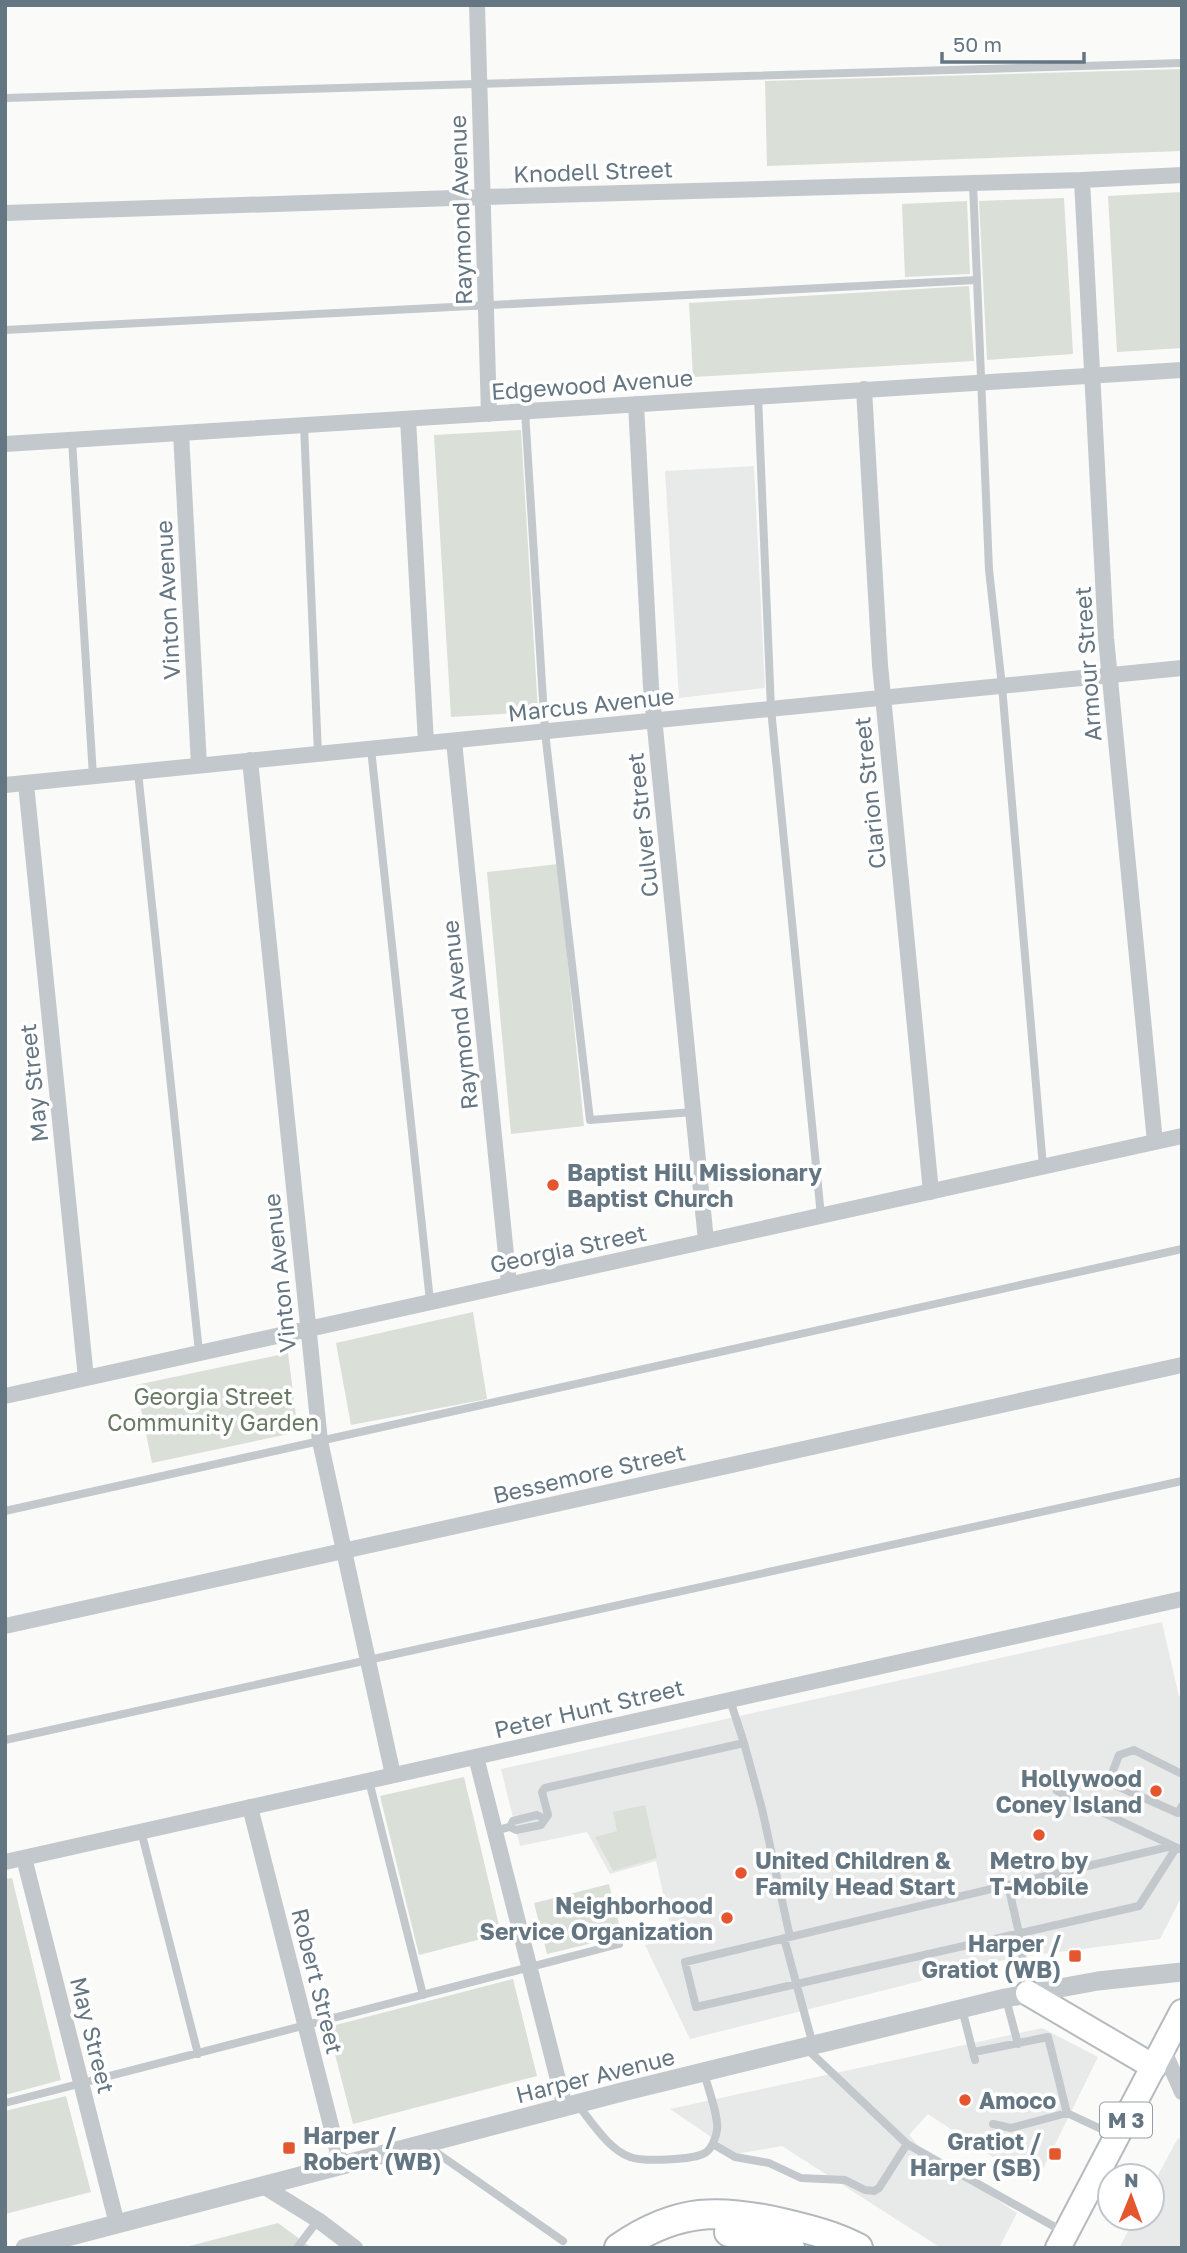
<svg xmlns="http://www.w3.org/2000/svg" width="1187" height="2253" font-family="'Golos Text',sans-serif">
<rect width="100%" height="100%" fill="#fafaf8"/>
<path fill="#e8e9e9" d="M754,466L765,688L679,698L665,471Z
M1162,1622L1179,1697L1182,1693V1896L1160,1939L1012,1958L690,2039L645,1945L673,1938L656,1861L610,1874L587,1832L520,1846L501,1769Z
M1042,2028L1098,2057L1035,2185L928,2114L909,2135L922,2150L1017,2213L999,2248H941L782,2146L736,2154L670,2109Z
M1178,2138L1182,2140V2248H1119L1135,2218H1152V2186Z"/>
<path fill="#dadfd7" d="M1182,69V151L767,166L765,81Z
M1182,192V348L1117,352L1108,196Z
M1064,198L1073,354L987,360L979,201Z
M967,201L970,274L905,277L902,204Z
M969,286L974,361L693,377L689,303Z
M521,430L538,712L451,717L434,435Z
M558,864L584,1126L511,1134L487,872Z
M473,1312L487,1399L351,1425L336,1343Z
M288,1353L298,1432L152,1463L136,1385Z
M464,1777L501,1934L419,1955L380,1796Z
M645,1805L657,1858L613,1871L595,1837L617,1831L613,1812Z
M12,1878L61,2080L5,2095V1879Z
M609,1884L622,1936L547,1954L534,1903Z
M513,1979L537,2076L353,2124L328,2027Z
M66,2096L91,2192L5,2214V2111Z
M278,2223L312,2248H182Z"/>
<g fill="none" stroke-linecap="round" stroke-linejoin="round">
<g stroke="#b5babe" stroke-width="28">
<path id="primary" d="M1028,1993L1154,2067
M1058,2248L1182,2012"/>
</g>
<g stroke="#b4b9bd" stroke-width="32">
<path id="motorway" d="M729,2232L753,2234L790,2248
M619,2248C677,2208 720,2208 787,2224C812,2230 835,2236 858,2248"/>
</g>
<path stroke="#c3c8cc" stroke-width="8" d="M5,98L1182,63
M973,183L989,570L1002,686L1043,1167
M5,330L977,280
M758,396L771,709L821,1216
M525,411L545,732L590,1120L693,1112
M304,425L318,754
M72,440L93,776
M371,749L430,1301
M138,772L199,1352
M5,1511L1182,1249
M5,1740L1182,1481
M744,1743L762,1809L790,1937
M1182,1774L1134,1750L1119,1755L1111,1776L1117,1786L1178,1813L1182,1806
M369,1781L423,1995
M1057,1791L1182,1850
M545,1819L548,1815L542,1792L545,1788L744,1743L730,1700
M141,1831L198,2054
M494,1831L510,1827L516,1830L541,1825L545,1819L537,1815L513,1821L510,1827
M1172,1846L685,1962L696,2007L1139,1906L1176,1848
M1008,1885L1019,1933L1027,1990
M784,1938L813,2045
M1006,1999L1018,2044
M962,2009L975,2060
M807,2049L907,2144L1062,2231
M974,2052L1048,2037L1067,2113L1114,2135
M5,2103L619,1944
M577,2104C592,2122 608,2149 630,2157C643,2162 693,2160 705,2153C712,2149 716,2137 717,2130C719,2116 707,2086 704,2072
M993,2124L1011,2128L1067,2113
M713,2144L735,2157L769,2163L801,2178L845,2180L865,2190L874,2191L879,2188L907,2144
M427,2146L563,2241
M297,2248L318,2220"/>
<path stroke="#c3c8cc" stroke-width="16" d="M477,5L489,414
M1082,180L1106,638L1155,1142
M5,213L483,197L1082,180L1182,175
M864,389L880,665L931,1192
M636,404L651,687L706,1241
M408,419L426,743
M181,433L199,765
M5,444L1182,370
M454,741L509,1284
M250,760L320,1441L393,1775
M26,784L86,1378
M5,785L1182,668
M5,1396L1182,1136
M5,1626L1182,1365
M476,1757L565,2107
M250,1807L341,2165
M24,1858L117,2224
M5,1862L1182,1599
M1163,2049L1182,2092
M263,2186L318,2220L355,2248"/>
<path stroke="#c3c8cc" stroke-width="19" d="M25,2248L622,2092L1005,1998L1098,1981L1182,1972"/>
<use href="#primary" stroke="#fff" stroke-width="24"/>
<use href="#motorway" stroke="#fff" stroke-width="28"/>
</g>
<g fill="#e4572e" stroke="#fff" stroke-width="2.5">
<circle cx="553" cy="1185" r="7"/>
<circle cx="1156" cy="1791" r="7"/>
<circle cx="1039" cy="1835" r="7"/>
<circle cx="741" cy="1873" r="7"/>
<circle cx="727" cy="1918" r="7"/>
<rect x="1068" y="1949" width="14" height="14" rx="3.5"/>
<circle cx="965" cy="2100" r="7"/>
<rect x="282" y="2141" width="14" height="14" rx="3.5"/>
<rect x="1048" y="2147" width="14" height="14" rx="3.5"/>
</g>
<g text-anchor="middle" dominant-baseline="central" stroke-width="7" stroke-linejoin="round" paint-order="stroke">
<rect fill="#fff" stroke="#939fa8" stroke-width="2" x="1100" y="2102.5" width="52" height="35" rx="5"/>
<g font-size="21" font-weight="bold" fill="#657683">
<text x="1126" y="2120">M 3</text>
</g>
<g font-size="23" fill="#657683" stroke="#fff">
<text transform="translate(593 171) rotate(-2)">Knodell Street</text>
<text transform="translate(460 210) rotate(-92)">Raymond Avenue</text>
<text transform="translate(592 384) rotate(-4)">Edgewood Avenue</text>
<text transform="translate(167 600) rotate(-93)">Vinton Avenue</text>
<text transform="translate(1087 664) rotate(-94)">Armour Street</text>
<text transform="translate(591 704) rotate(-6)">Marcus Avenue</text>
<text transform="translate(869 793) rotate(-96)">Clarion Street</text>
<text transform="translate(642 825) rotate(-96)">Culver Street</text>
<text transform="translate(459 1015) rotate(-96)">Raymond Avenue</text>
<text transform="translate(33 1083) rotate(-96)">May Street</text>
<text transform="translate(568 1248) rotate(-12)">Georgia Street</text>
<text transform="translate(279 1273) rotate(-96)">Vinton Avenue</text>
<text transform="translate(589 1473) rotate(-13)">Bessemore Street</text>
<text transform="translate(589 1708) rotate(-13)">Peter Hunt Street</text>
<text transform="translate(318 1981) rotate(76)">Robert Street</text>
<text transform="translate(93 2035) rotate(76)">May Street</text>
<text transform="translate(595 2075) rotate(-14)">Harper Avenue</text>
</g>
<g font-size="23" font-weight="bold" fill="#657683" stroke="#fff" text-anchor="start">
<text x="567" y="1172">Baptist Hill Missionary<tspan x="567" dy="26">Baptist Church</tspan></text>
<text x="1142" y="1778" text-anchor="end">Hollywood<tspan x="1142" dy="26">Coney Island</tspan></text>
<text x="755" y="1860">United Children &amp;<tspan x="755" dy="26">Family Head Start</tspan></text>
<text x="1039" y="1860" text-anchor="middle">Metro by<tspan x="1039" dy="26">T-Mobile</tspan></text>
<text x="713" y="1905" text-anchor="end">Neighborhood<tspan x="713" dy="26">Service Organization</tspan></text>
<text x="1061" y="1943" text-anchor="end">Harper /<tspan x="1061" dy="26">Gratiot (WB)</tspan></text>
<text x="979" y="2100">Amoco</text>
<text x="303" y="2135">Harper /<tspan x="303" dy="26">Robert (WB)</tspan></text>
<text x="1041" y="2141" text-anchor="end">Gratiot /<tspan x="1041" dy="26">Harper (SB)</tspan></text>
</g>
<g font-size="23" fill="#687a64" stroke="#fff">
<text x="213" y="1396">Georgia Street<tspan x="213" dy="26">Community Garden</tspan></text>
</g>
</g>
<rect width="1187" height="2253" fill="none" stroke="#657683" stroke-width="14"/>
<g transform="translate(1131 2197) rotate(1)"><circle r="33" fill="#ffffff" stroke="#c1c8cd" stroke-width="2"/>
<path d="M0-5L12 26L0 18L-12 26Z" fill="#e4572e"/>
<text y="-10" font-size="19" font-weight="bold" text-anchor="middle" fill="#657683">N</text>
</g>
<path d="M942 52v10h142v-10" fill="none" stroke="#657683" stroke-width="3.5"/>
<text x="953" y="52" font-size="21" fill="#657683" stroke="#ffffff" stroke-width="5" paint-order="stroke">50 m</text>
</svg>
